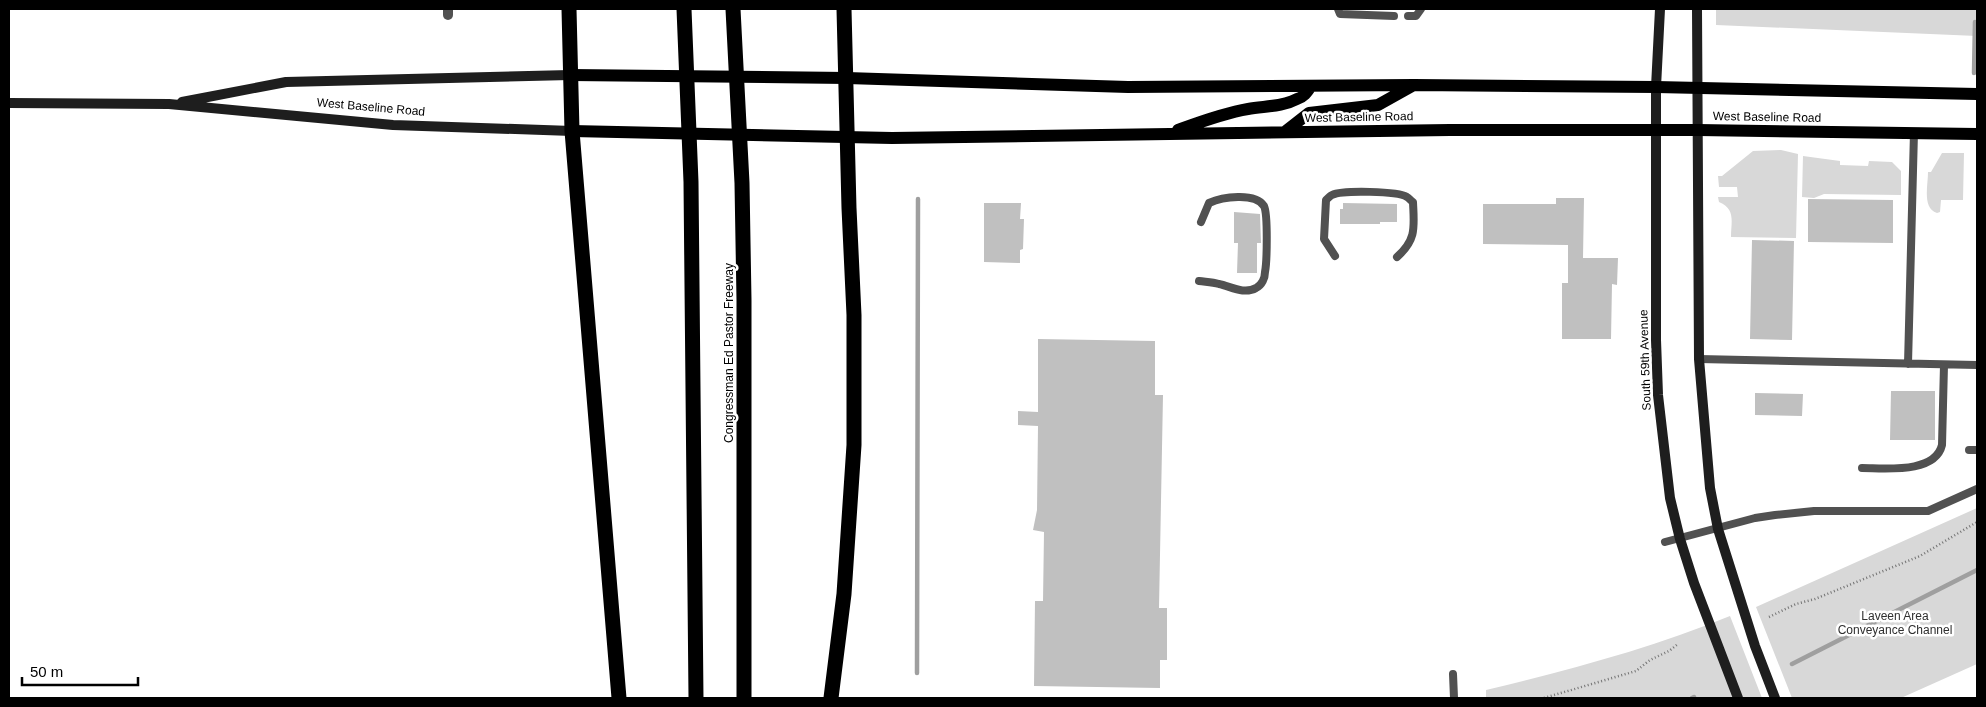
<svg xmlns="http://www.w3.org/2000/svg" width="1986" height="707" font-family="Helvetica,sans-serif">
<rect width="100%" height="100%" fill="#fff"/>
<path fill="#d8d8d8" d="M1716,9H1977V36L1716,25Z
M1781,150L1798,154L1796,238L1731,237C1731,222 1736,209 1719,202L1718,197H1738L1737,187H1719L1718,176H1722L1753,151Z
M1942,153H1964L1963,200H1941L1940,212L1937,213C1922,208 1928,186 1928,172H1931Z
M1803,156L1840,161V165L1868,166L1869,161L1892,162L1901,171V195L1824,194L1814,198L1802,197Z
M1977,508V664L1901,698H1792L1756,607Z
M1730,616L1762,698H1486V690C1569,670 1652,648 1730,616Z"/>
<g fill="none" stroke-linecap="round" stroke-linejoin="round">
<path stroke="#9f9f9f" stroke-width="4.5" d="M1974,73L1975,22
M1792,664L1977,570
M917,673L918,199
M1692,698L1694,697"/>
</g>
<path fill="#c0c0c0" d="M1556,198H1584L1583,258H1618L1617,285L1612,284L1611,339H1562V283H1568V245L1483,244V204H1556Z
M1808,199L1893,200V243L1808,242Z
M984,203H1021L1020,219H1024L1023,249L1020,250V263L984,262Z
M1343,203L1397,204V222H1380V224H1340V209H1343Z
M1234,212L1260,214L1261,243H1257V273H1237L1238,243H1234Z
M1752,240L1794,241L1792,340L1750,339Z
M1038,339L1155,341V395H1163L1159,608H1167V660H1160V688L1034,686L1035,601H1043L1044,532L1033,530L1037,510L1038,426L1018,425V411L1038,412Z
M1891,391H1935V440H1890Z
M1755,393L1803,394L1802,416L1755,415Z"/>
<g fill="none" stroke-linecap="round" stroke-linejoin="round">
<path stroke="#737373" stroke-width="2.5" stroke-dasharray="1 2.5" stroke-linecap="butt" d="M1769,617L1796,604L1815,599L1920,556L1977,522
M1544,698L1636,671L1650,660L1669,651L1678,644"/>
<path stroke="#515151" stroke-width="8" d="M1338,9L1340,14L1394,16
M1408,16H1416L1421,9
M1335,256L1324,239L1326,200C1328,198 1330,196 1332,195C1342,190 1398,191 1407,197C1409,198 1411,201 1413,202C1414,227 1417,239 1397,257
M1199,281C1206,282 1212,282 1219,284C1230,286 1244,295 1256,288C1262,285 1265,278 1265,272C1267,262 1268,214 1264,206C1255,192 1222,197 1209,203L1201,222
M1699,359L1977,365
M1908,364L1914,132
M1969,450H1977
M1862,468C1885,468 1935,474 1942,445L1944,365
M1665,542L1755,518L1775,515L1814,511H1928L1977,489
M1453,674L1454,698"/>
<path stroke="#515151" stroke-width="10" d="M448,15V9"/>
<path stroke="#1e1e1e" stroke-width="10" d="M1660,9L1656,87V340L1658,395L1670,498L1680,539L1694,583L1738,698
M1697,9L1699,359L1710,488L1718,529L1755,646L1775,698
M182,102L286,82L570,75
M9,103L169,104L393,125L572,131"/>
<path stroke="#000" stroke-width="12" d="M570,75L847,78L1128,87L1414,85L1656,87L1977,94
M1178,130C1200,122 1224,113 1248,109C1264,106 1282,107 1297,99C1304,97 1307,92 1311,86
M572,131L892,138L1450,130H1698L1977,134
M1286,131L1309,113L1378,105L1412,86"/>
<path stroke="#000" stroke-width="15" d="M569,9L572,131L619,698
M684,9L691,182L696,698
M733,9L742,183L744,300V698
M831,698L844,594L854,445V315L849,208L844,9"/>
</g>
<g text-anchor="middle" dominant-baseline="central" stroke-width="5" stroke-linejoin="round" paint-order="stroke">
<g font-size="12" fill="#000" stroke="#fff">
<text transform="translate(371 107) rotate(5)">West Baseline Road</text>
<text transform="translate(1359 117) rotate(-1)">West Baseline Road</text>
<text transform="translate(1767 117) rotate(1)">West Baseline Road</text>
<text transform="translate(729 353) rotate(-90)">Congressman Ed Pastor Freeway</text>
<text transform="translate(1645 360) rotate(-92)">South 59th Avenue</text>
</g>
<g font-size="12" fill="#2f2f2f" stroke="#fff">
<text x="1895" y="616">Laveen Area<tspan x="1895" dy="14">Conveyance Channel</tspan></text>
</g>
</g>
<rect width="1986" height="707" fill="none" stroke="#000000" stroke-width="20"/>
<path d="M22 677v8h116v-8" fill="none" stroke="#000000" stroke-width="2.5"/>
<text x="30" y="677" font-size="15" fill="#000000" stroke="#ffffff" stroke-width="4" paint-order="stroke">50 m</text>
</svg>
